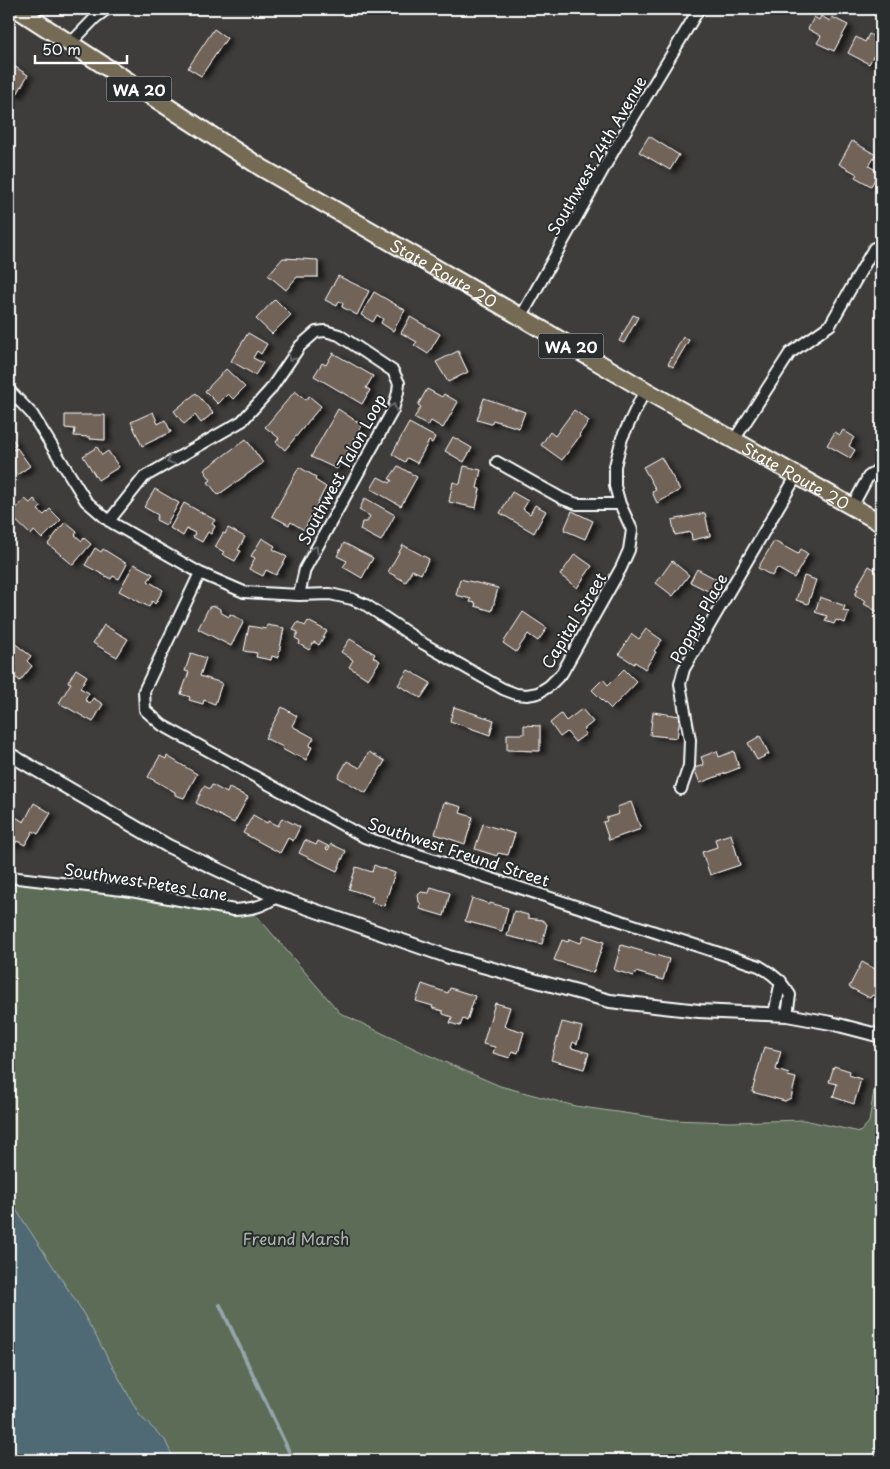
<svg xmlns="http://www.w3.org/2000/svg" width="890" height="1469" font-family="'Playpen Sans',sans-serif">
<defs>
<filter id="shadow"><feDropShadow dx="5.5" dy="3" stdDeviation="2.5" flood-color="#0009"/></filter>
</defs>
<rect width="100%" height="100%" fill="#3f3d3b"/>
<filter id="ink" filterUnits="userSpaceOnUse"><feTurbulence type="fractalNoise" baseFrequency=".02" numOctaves="2"/><feDisplacementMap in="SourceGraphic" scale="10" xChannelSelector="R" yChannelSelector="G"/><feConvolveMatrix kernelMatrix="1 2 1 2 8 2 1 2 1" color-interpolation-filters="sRGB"/></filter>
<g filter="url(#ink)">
<path fill="#5b6c56" stroke="#adb6aa" d="M9,877L251,909L340,1013L426,1054L500,1086L575,1106L673,1120L730,1122L804,1120L860,1132L869,1122L879,1059L881,1060V1460H174L165,1440L140,1416L79,1306L9,1199Z"/>
<path fill="#4f6974" stroke="#95a5ac" d="M9,1199L79,1306L140,1416L165,1440L174,1460H9Z"/>
<g fill="none" stroke-linecap="round" stroke-linejoin="round">
<path stroke="#95a5ac" stroke-width="4" d="M220,1305L293,1460"/>
</g>
<path fill="#716358" stroke="#fff" filter="url(#shadow)" d="M821,16L830,21L832,17L848,25L834,51L817,43L821,36L808,29L814,17L819,20Z
M214,29L227,38L201,76L188,68Z
M869,34L881,40V42L869,64L848,53L856,37L865,42Z
M9,63L28,75L16,96L9,92Z
M649,136L679,155L670,170L639,152Z
M852,141L876,155L869,166L879,172L871,186L855,177L857,174L839,164Z
M283,258L318,260V277H297L286,290L268,275Z
M338,276L369,291L357,315L342,307L343,303L339,301L337,306L325,300Z
M374,292L405,310L393,331L381,323L383,319L377,315L373,322L361,315Z
M275,299L291,315L272,334L256,319Z
M633,315L638,317L624,343L619,341Z
M410,317L440,334L428,354L414,345L417,342L401,333Z
M248,333L267,344L261,354L257,351L253,358L263,363L255,375L231,361Z
M683,337L689,340L673,367L668,364Z
M458,351L468,372L448,382L436,362Z
M333,353L373,376L366,388L370,390L362,404L314,376L322,363L326,365Z
M226,369L245,387L233,399L228,394L218,404L205,391Z
M427,389L442,397L444,394L458,402L443,428L431,421L428,426L414,418L421,407L418,405Z
M295,391L306,400L309,396L321,406L285,450L276,442L279,438L265,427Z
M196,393L213,413L201,423L195,415L184,424L174,411Z
M484,398L525,412L519,428L493,420L491,424L477,420Z
M338,409L362,425L337,469L311,457Z
M574,410L589,421L579,435L580,436L562,460L541,445L550,432L555,436Z
M153,412L158,424L165,420L171,432L142,446L131,422Z
M65,415H105V440L90,439V437L74,436L75,429L65,428Z
M409,423L435,437L432,443L429,441L417,463L407,458L405,462L392,454Z
M843,430L854,437L849,446L855,450L850,458L827,445L835,432L840,435Z
M9,435L16,444L12,447L14,450L17,448L30,466L17,475L9,464Z
M453,437L472,448L464,462L445,451Z
M246,439L263,463L218,495L208,482L211,480L204,470Z
M97,447L102,455L108,451L119,467L98,480L83,456Z
M661,457L680,490L657,503L652,492L656,490L643,467Z
M398,466L417,477L401,506L371,489L378,477L390,483L392,480L389,479Z
M464,466L481,470L477,488L480,489L476,508L449,502L453,482L460,484Z
M299,467L316,477L315,480L326,487L304,530L291,522L289,525L272,516Z
M155,489L179,503L166,525L156,520L158,515L144,507Z
M512,492L528,501L523,509L530,514L535,505L546,511L534,533L500,513Z
M365,498L395,515L381,541L360,530L362,522H367L370,516L359,510Z
M25,499L30,503L34,499L41,507L38,510L44,515L50,509L61,520L42,539L34,531L31,535L10,515Z
M184,503L215,520L212,524L215,526L211,534L208,532L202,542L193,537L195,533L187,529L183,536L170,528Z
M572,511L593,521L585,539L564,530Z
M705,513L710,536L692,540L691,532L675,535L672,520Z
M65,522L77,532L75,535L82,541L84,538L91,544L73,565L48,544Z
M228,528L245,537L238,550L241,551L235,561L222,554L224,552L215,547L223,533L225,534Z
M262,538L275,546L273,549L287,557L276,575L266,570L263,576L249,569L255,558L251,556Z
M774,541L798,554L801,549L808,554L794,578L777,568L772,576L758,568Z
M344,543L373,558L362,578L343,567L347,561L337,556Z
M403,545L429,559L421,574L412,570L406,582L388,572Z
M95,548L101,552L103,549L127,564L119,579L113,576L111,579L85,565Z
M575,554L592,566L577,588L560,575Z
M672,561L689,575L673,596L656,583Z
M134,564L153,574L148,581L163,590L155,604L152,601L149,607L119,591Z
M869,566L881,573V611L880,613L864,604L866,601L855,595L858,589L856,588Z
M697,569L718,580L712,593L690,582Z
M804,576L816,580L808,604L796,600Z
M460,579L498,588L492,611L475,606L476,603L470,602L471,599L456,595Z
M820,597L845,606L843,611L849,612L845,623L836,620L834,624L825,621L827,616L815,612Z
M215,606L220,609V612L229,617L230,614L244,621L231,646L198,629L209,607Z
M523,612L547,628L538,641L528,634L516,652L503,643Z
M308,621L327,631L319,645L314,642L309,650L299,644L300,641L295,638L298,632L293,630L298,622L305,626Z
M104,625L128,639L117,657L93,643Z
M267,625L284,628L278,658L272,656L271,660L256,657L257,653L244,651L249,626L266,629Z
M646,629L662,640L654,651L656,652L645,669L635,662L634,664L619,654L632,634L639,639Z
M9,639L31,656L27,661L32,666L20,681L9,672Z
M350,639L375,654L373,657L380,661L368,679L349,667L353,660L341,652Z
M191,653L206,658L200,676L222,683L215,704L204,700L203,704L189,700L190,697L181,694L189,672L185,671Z
M76,669L87,676L80,688L89,693L85,700L90,703L93,698L103,704L93,722L59,703L71,683L68,682Z
M624,669L637,682L611,709L592,690L603,679L608,685Z
M408,670L431,683L421,698L398,685Z
M282,707L297,716L292,726L314,738L309,746L312,747L306,760L296,754L295,756L282,749L283,747L265,738Z
M454,707L494,720L490,735L450,721Z
M582,709L593,722L583,730L586,734L575,742L567,732L560,737L550,723L561,714L566,721Z
M653,712L680,716L677,738L650,735Z
M524,725L540,726V751L507,750V734H524Z
M760,736L769,754L757,760L748,743Z
M717,751L719,757L734,751L739,768L700,783L694,768L704,765L701,757Z
M369,752L385,761L366,793L338,777L347,761L360,768Z
M160,756L166,759L167,756L197,774L184,798L175,795V792L148,777Z
M212,785L227,793L229,788L248,797L234,823L196,803L204,786L210,789Z
M444,802L462,807L460,813L473,817L465,844L435,834Z
M631,802L641,829L609,840L603,822L607,821L606,818L619,814L617,807Z
M34,803L51,813L38,834L33,831L25,845L17,841L15,844L11,845L9,843V813L24,822Z
M253,815L267,823L268,821L278,826L282,818L300,827L293,841L288,838L280,853L243,833Z
M483,824L515,834L508,855L498,853L497,856L475,849Z
M731,834L740,865L710,875L702,852L717,847L715,839Z
M305,840L316,845L318,841L328,846L326,849L328,850L331,844L346,851L337,871L299,853Z
M374,865L395,873L384,906L371,902L373,897L349,889L356,867L372,872Z
M431,887L450,893L444,916L420,909L421,904L419,902L418,895L421,892L429,893Z
M472,898L487,903V904L489,905L490,903L508,908L502,931L465,921Z
M514,911L528,915V918L542,920L547,924L542,944L507,936Z
M584,935L604,942L593,973L554,960L562,940L568,942L569,939L581,943Z
M621,945L669,959L663,980L636,972L634,976L614,970Z
M862,962L879,971L875,979L881,982V999L872,995L870,998L849,987Z
M422,984L448,993L450,988L475,996L467,1021L463,1019L460,1026L450,1023L452,1017L443,1014V1011L432,1008L433,1006L416,1001Z
M495,1003L510,1007L504,1026L524,1032L518,1053L512,1051L510,1058L493,1053L495,1047L483,1044Z
M562,1022L582,1027L577,1044L573,1042L571,1048L589,1053L584,1069L551,1060Z
M764,1047L781,1051L776,1070L789,1074L788,1076L796,1078L791,1098L785,1101L752,1092Z
M834,1066L850,1071L849,1075L861,1079L854,1104L833,1097L837,1084L829,1082Z"/>
<g fill="none" stroke-linecap="round" stroke-linejoin="round">
<g stroke="#fff" stroke-width="14">
<path id="minor" d="M877,9L881,11
M70,44L95,18L107,9
M521,317L614,150L699,9
M9,390L32,414L86,501L109,521L200,573L244,592L299,595L330,594L352,599L366,605L424,644L503,689L516,694L527,695L538,693L549,686L562,673L621,568L629,550L632,530L620,504L615,486V466L622,438L645,390
M734,440L790,353L830,325L874,248
M497,462L563,499L577,504H620
M852,507L868,477L881,467
M109,521L144,477L242,421L270,390L300,346L316,332L325,331L339,335L393,371L399,383L398,392L393,410L305,569L299,595
M200,573L144,691L145,710L162,725L364,837L759,966C773,974 781,981 790,995L787,1015
M681,789L689,766L690,740L680,684L684,669L797,475
M9,877L131,891L234,910C250,909 263,907 276,897
M774,1014L781,981"/>
</g>
<g stroke="#fff" stroke-width="16">
<path id="tertiary" d="M9,754L168,846L276,897L449,957L610,1001L699,1011L787,1015L831,1023L881,1036"/>
</g>
<g stroke="#fff" stroke-width="20">
<g id="primary">
<path id="s1" d="M17,9L262,168L521,317L645,390L881,523"/>
</g>
</g>
<use href="#minor" stroke="#2a2d2e" stroke-width="10"/>
<use href="#tertiary" stroke="#2a2d2e" stroke-width="12"/>
<use href="#primary" stroke="#746b52" stroke-width="16"/>
</g>
<defs><path id="oneway-chevron" d="M-2-3.5L2.5 0L-2 3.5" fill="none" stroke-width="1.6" stroke-linecap="round" stroke-linejoin="round" transform="scale(1.25)"/></defs>
<g stroke="#6a6c6d">
<use href="#oneway-chevron" transform="translate(291 358) rotate(123)"/>
<use href="#oneway-chevron" transform="translate(393 407) rotate(-69)"/>
<use href="#oneway-chevron" transform="translate(170 461) rotate(151)"/>
<use href="#oneway-chevron" transform="translate(315 549) rotate(-61)"/>
</g>
</g>
<g text-anchor="middle" dominant-baseline="central" stroke-width="4" stroke-linejoin="round" paint-order="stroke">
<g fill="#2a2d2e" stroke="#bfc0c0" stroke-width="1">
<rect x="106.5" y="76.5" width="65" height="25" rx="4"/>
<rect x="538.5" y="333.5" width="65" height="25" rx="4"/>
</g>
<g font-size="15" font-weight="bold" fill="#fff">
<text x="139" y="89">WA 20</text>
<text x="571" y="346">WA 20</text>
</g>
<g font-size="16" fill="#fff" stroke="#2a2d2e">
<text transform="translate(596 155) rotate(-60)">Southwest 24th Avenue</text>
<text stroke="none"><textPath href="#s1" startOffset="502">State Route 20</textPath></text>
<text transform="translate(341 469) rotate(-62)">Southwest Talon Loop</text>
<text stroke="none"><textPath href="#s1" startOffset="908">State Route 20</textPath></text>
<text transform="translate(698 618) rotate(-61)">Poppys Place</text>
<text transform="translate(573 620) rotate(-59)">Capital Street</text>
<text transform="translate(459 851) rotate(18)">Southwest Freund Street</text>
<text transform="translate(146 881) rotate(9)">Southwest Petes Lane</text>
</g>
<g font-size="16" fill="#adb6aa" stroke="#2a2d2e">
<text x="296" y="1238">Freund Marsh</text>
</g>
</g>
<rect width="890" height="1469" fill="none" stroke="#2a2d2e" stroke-width="30"/>
<rect x="15" y="15" width="860" height="1439" fill="none" stroke="#fff" stroke-width="2" filter="url(#ink)"/>
<path d="M35 55v8h92v-8" fill="none" stroke="#ffffff" stroke-width="2.5"/>
<text x="42" y="55" font-size="15" fill="#ffffff" stroke="#2a2d2e" stroke-width="4" paint-order="stroke">50 m</text>
</svg>
